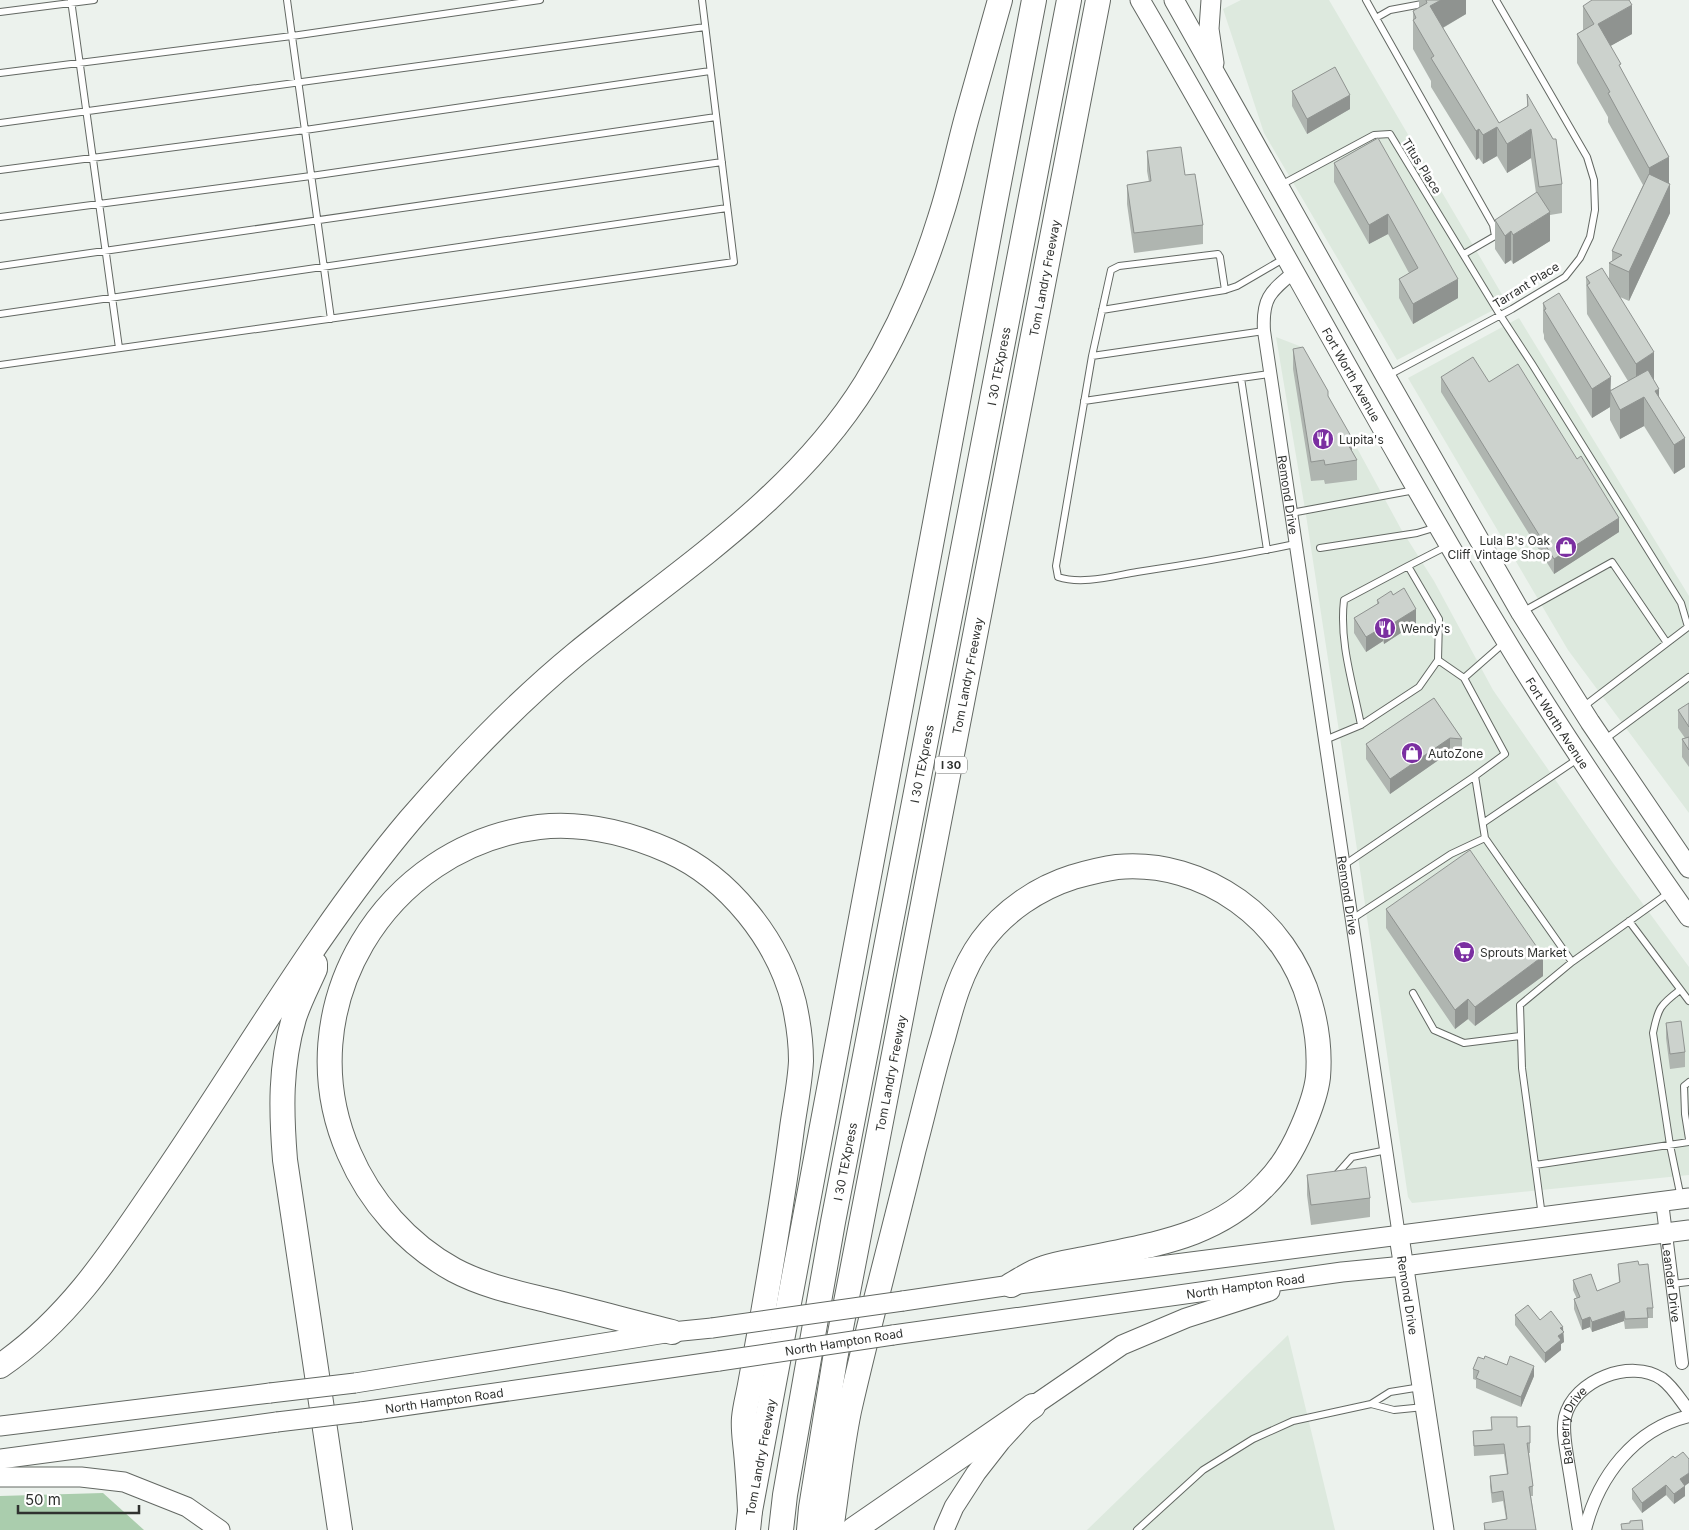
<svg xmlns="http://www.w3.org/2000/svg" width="1689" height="1530" font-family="Inter,sans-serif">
<rect width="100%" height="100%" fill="#ecf2ed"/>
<path fill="#dde9de" d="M1241,0H1329L1507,303L1397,360L1264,133L1223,9Z
M1519,318L1689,596V813L1568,650L1408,378Z
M1276,337L1302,347L1401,529L1434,581L1493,690L1613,863L1689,967V1175L1412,1203L1408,1197L1355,836L1306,515Z
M1288,1335L1335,1530H1087Z"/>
<path fill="#aacdad" d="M103,1493L144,1530H0V1496Z"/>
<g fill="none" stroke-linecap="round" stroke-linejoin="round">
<g stroke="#636863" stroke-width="8">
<path id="lane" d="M71,0L119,348
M287,0L331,319
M1366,0L1376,18
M1430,0L1422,4L1390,10L1376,18L1493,225L1495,236L1464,254
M0,12L94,0
M0,73L292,36L540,0
M0,123L705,27
M0,170L305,130L710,71
M1279,186L1374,135L1390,134L1500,315L1532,364L1681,603L1688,627L1583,707
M0,217L311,176L716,117
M0,266L722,162
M1102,310L1225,290L1237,286L1285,258
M0,314L727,208
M1264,331L1092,356L1056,566L1058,577C1082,585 1113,576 1137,572C1190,564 1243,555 1295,544
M1092,356L1111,270L1119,266L1218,254L1220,257L1225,290
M0,365L734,262L702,0
M1387,376L1512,309L1565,277L1580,258L1590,237L1595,210L1594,180L1587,157L1496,0
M1084,401L1241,378
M1291,513L1415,490
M1320,548L1417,533L1437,527
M1267,550L1241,378L1269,374
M1522,612L1612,562L1667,643
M1505,642L1464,678L1505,754L1475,776L1485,838L1572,962
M1438,660L1464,678
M1361,725C1353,684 1339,642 1344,600L1408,566
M1325,740L1361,725L1419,687L1438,660L1439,619L1408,566L1447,546
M1604,740L1689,677
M1483,823L1579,758
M1344,865L1475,776
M1352,919L1451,854L1485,838
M1629,921L1689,1001
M1680,990C1660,1005 1658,1008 1653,1033L1670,1145L1681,1198
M1413,993L1434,1030L1464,1043L1520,1036
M1689,1082L1684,1086L1685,1114L1689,1139
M1535,1165L1689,1142
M1337,1174L1352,1157L1387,1150
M1542,1216L1522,1068L1520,1005L1572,962L1670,892
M1672,1284L1689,1282
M1371,1404L1394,1410L1424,1407
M1137,1530L1203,1470L1253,1439L1293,1421L1371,1404L1390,1392L1421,1387"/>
</g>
<g stroke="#636863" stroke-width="14">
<g id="street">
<path id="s1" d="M1294,272C1270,292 1262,298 1264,331L1399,1236"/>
<path id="s2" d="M1662,1202L1682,1363"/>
<path id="s3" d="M1579,1530C1575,1507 1572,1485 1568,1462C1566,1448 1562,1431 1565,1417C1574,1380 1631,1358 1662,1379C1673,1387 1681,1401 1689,1411"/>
<path d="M1585,1530C1598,1477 1634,1429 1689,1416"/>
</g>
</g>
<g stroke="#636863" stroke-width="21">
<g id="secondary">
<path id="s4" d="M1140,0C1264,212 1378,429 1505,639C1562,734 1625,826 1689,917"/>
<path d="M1174,0L1386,377L1521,613L1590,722L1689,868"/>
<path d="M1211,0L1209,29L1214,63"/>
<path id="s5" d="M1399,1236L1444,1530"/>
<path d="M903,1301L1011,1285L1689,1198"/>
<path id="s6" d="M893,1335L1342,1272L1404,1266L1689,1230"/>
<path d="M355,1383L672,1332L712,1328"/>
<path id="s7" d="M361,1412L719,1361"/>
<path d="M0,1426L270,1393"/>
<path d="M0,1459L277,1422"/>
<path d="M0,1477H81L124,1482L187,1507L220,1530"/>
<path d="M944,1530L954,1507L976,1473L1001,1441L1033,1406L1122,1345L1186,1318L1270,1291"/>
</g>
</g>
<g stroke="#636863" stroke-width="26">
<g id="highway">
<path d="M315,964V969C308,985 299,1002 294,1018C280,1066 281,1110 285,1160L340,1530"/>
<path d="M672,1332C632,1322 591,1311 550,1301C518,1293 484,1286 454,1270C407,1244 370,1202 349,1153C286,1009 384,846 539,827C584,822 628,833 669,851C729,878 778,940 794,1003C798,1021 801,1042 801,1061C800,1083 795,1106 792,1128C784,1192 773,1255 762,1319C758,1341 754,1363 750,1385C748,1396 745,1407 744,1418C743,1429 745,1441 746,1452C748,1472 749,1491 750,1511"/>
<path d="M0,1366C71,1318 116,1246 163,1177C245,1057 317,930 410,820C461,761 515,704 576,654C678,571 795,498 866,383C898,331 922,276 940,218C951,185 958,150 967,117C978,78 989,39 1000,0"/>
<path id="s8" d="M748,1530L750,1511L992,219L1034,0"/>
<path id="s9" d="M781,1530L785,1495L833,1222L1069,0"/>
<path id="s10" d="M809,1530L811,1508L835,1359L1098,0"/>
<path d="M831,1530C837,1491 841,1450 849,1411C869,1323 893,1235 914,1148C924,1111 932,1074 943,1038C952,1004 961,970 982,941C1004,911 1038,888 1073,877C1087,873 1102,869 1117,867C1205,859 1287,920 1310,1003C1317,1027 1320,1052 1318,1077C1316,1095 1309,1112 1302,1128C1293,1149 1282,1168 1266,1184C1217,1237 1155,1244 1089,1258C1074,1261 1058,1263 1044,1268C1033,1271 1022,1279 1011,1285"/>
<path d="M853,1530L1033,1406"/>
</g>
</g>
<use href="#lane" stroke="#fff" stroke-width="6"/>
<use href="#street" stroke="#fff" stroke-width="12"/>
<use href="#secondary" stroke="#fff" stroke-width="19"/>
<use href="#highway" stroke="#fff" stroke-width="24"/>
<g stroke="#636863" stroke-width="21" stroke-linecap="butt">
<path id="secondary-bridge" d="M712,1328L903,1301
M719,1361L893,1335
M270,1393L355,1383
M277,1422L361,1412"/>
</g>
<use href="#secondary-bridge" stroke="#fff" stroke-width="19"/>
</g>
<path fill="#afb5b0" d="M1419,0H1466V14L1443,28L1499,123L1527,107V94L1562,184V213L1550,215V241L1513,264L1511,260L1505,264L1495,249V220L1536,193L1531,158L1507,173L1497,156L1483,164L1479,158L1476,160L1431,87V81L1413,49V11L1419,8Z
M1583,6L1632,34L1610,46L1669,183L1670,213L1629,301L1620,297L1654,381L1659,396L1685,467L1674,474L1644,426L1620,439L1610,420V407L1592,418L1544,339V335L1543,332V303L1611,390L1628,381L1587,314L1586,277L1609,280V263L1612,261V251L1643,185L1608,122V117L1577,63V34L1583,30Z
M1292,91L1350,109L1307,134L1292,106Z
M1378,138L1458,298L1413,324L1399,298V279L1409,273L1388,234L1369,244L1334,182V163Z
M1147,151L1185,175L1203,225V244L1134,253L1127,204V185L1149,182L1147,171Z
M1293,349L1328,396L1352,451L1357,460V480L1325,484L1324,480L1311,481L1293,369Z
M1441,377L1489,382L1619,532L1554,574L1441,392Z
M1393,595L1416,623L1384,644L1383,641L1366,652L1354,633V618L1377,605V600Z
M1434,698L1462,739V754L1450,752L1390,794L1366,759V744Z
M1689,703V767L1682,757V739L1685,738L1678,728V710Z
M1386,909L1543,976L1475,1026L1468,1019L1455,1029L1386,928Z
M1666,1023L1685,1052V1067L1670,1069L1666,1038Z
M1307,1175L1370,1198V1217L1311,1225L1307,1195Z
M1618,1264L1639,1265L1653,1308V1318H1648V1328L1625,1329L1624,1321L1592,1332L1590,1327L1582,1330L1574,1309V1299H1577L1573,1290V1280L1597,1291L1619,1283Z
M1515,1315L1540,1320L1563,1332L1564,1342L1561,1344V1350L1545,1363L1515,1325Z
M1484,1359L1507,1365L1534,1376L1521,1407L1476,1388V1380L1473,1379V1369Z
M1530,1426V1453H1529L1533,1486V1496H1531L1536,1530H1484V1523L1506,1519L1503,1501L1492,1503L1490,1486V1476L1507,1474L1504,1454L1474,1456L1473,1431Z
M1673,1456L1685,1486V1496L1674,1504L1666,1495L1642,1513L1632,1499V1489Z"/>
<path fill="#8f9390" d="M1441,0H1466V14L1430,35V6Z
M1632,5V34L1598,53V24Z
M1350,95V109L1307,134V119Z
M1497,127V156L1483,164V135Z
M1479,129V158L1476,160V131Z
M1531,129V158L1507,173V144Z
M1669,157V186L1649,197V168Z
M1670,184V213L1629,301V272Z
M1550,212V241L1513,264V235Z
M1388,214V234L1369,244V225Z
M1511,231V260L1505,264V236Z
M1458,279V298L1413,324V304Z
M1654,352V381L1636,393V364Z
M1611,377L1610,407L1592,418V389Z
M1659,389V418L1655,391Z
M1644,397V426L1620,439V410Z
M1352,438V458L1346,441Z
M1685,438V467L1674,474V445Z
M1619,518V532L1554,574V559Z
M1416,609V623L1384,644V629Z
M1383,627V641L1366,652V637Z
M1450,738V752L1390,794V779Z
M1543,956V976L1475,1026V1007Z
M1468,999V1019L1455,1029V1010Z
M1624,1311V1321L1592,1332V1322Z
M1590,1317V1327L1582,1330V1320Z
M1563,1327L1564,1342L1561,1344V1350L1545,1363V1353L1558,1336L1560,1328Z
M1534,1366V1376L1521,1407V1397Z
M1689,1473V1483L1680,1489V1479Z
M1666,1485V1495L1642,1513V1503Z
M1685,1486V1496L1674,1504V1494Z"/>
<path fill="#ccd2cd" stroke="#8f9390" d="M1426,0H1441L1430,6L1499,123L1528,106L1527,94L1553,139H1556L1562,184L1539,187L1531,129L1507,144L1497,127L1483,135L1479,129L1476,131L1431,58L1434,56L1413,20L1416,18L1413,11L1427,3Z
M1592,0H1629L1632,5L1598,24L1621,64L1619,65L1669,157L1649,168L1608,93L1610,92L1577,34L1594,24L1583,6Z
M1335,67L1350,95L1307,119L1292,91Z
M1378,138L1458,279L1413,304L1399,279L1418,268L1388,214L1369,225L1334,163Z
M1181,147L1185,175L1195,174L1203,225L1134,233L1127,185L1151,181L1147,151Z
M1649,174L1670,184L1629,272L1609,263L1622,255L1612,251Z
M1537,192L1550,212L1513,235L1511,231L1505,236L1495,220Z
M1602,268L1654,352L1636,364L1587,285L1590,283L1586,277Z
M1559,293L1611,377L1592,389L1544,310L1546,309L1543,303Z
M1303,347L1328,391V396L1352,438L1346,441L1357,460L1325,465L1324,460L1311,462L1293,349Z
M1473,357L1489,382L1518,364L1577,459L1581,456L1619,518L1554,559L1441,377Z
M1648,370L1659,389L1655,391L1685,438L1674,445L1644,397L1620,410L1610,391Z
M1404,588L1416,609L1384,629L1383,627L1366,637L1354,618L1379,603L1377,600L1391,591L1393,595Z
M1434,698L1462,739L1450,738L1390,779L1366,744Z
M1689,703V727L1678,710Z
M1689,737V750L1682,739Z
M1470,850L1543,956L1475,1007L1468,999L1455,1010L1386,909Z
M1681,1021L1685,1052L1670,1054L1666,1023Z
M1366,1167L1370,1198L1311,1205L1307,1175Z
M1638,1261L1639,1265L1648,1264L1653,1308H1647L1648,1318L1625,1319L1624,1311L1592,1322L1590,1317L1582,1320L1574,1299L1580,1297L1573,1280L1591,1274L1597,1291L1620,1282L1618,1264Z
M1528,1305L1540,1320L1551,1311L1563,1327L1560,1328L1564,1332L1558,1336L1561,1340L1545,1353L1515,1315Z
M1485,1356L1507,1365L1510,1356L1534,1366L1521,1397L1476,1378L1479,1371L1473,1369L1478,1357L1484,1359Z
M1491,1417H1517V1427L1530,1426V1443H1527L1533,1486L1529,1487L1536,1530H1485L1484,1523L1507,1519L1503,1491L1492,1493L1490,1476L1508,1474L1504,1444L1474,1446L1473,1431L1492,1430Z
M1683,1452L1689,1459V1473L1680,1479L1685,1486L1674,1494L1666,1485L1642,1503L1632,1489L1673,1456L1675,1458Z
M1642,1520L1643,1530H1622L1621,1524L1630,1523V1521Z"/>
<defs>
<g id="restaurant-disc" transform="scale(1.125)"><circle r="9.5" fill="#7b2fa1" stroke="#fff"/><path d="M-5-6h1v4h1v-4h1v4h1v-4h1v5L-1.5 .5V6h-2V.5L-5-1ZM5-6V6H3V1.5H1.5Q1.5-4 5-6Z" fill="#fff"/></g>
<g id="shop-disc" transform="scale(1.125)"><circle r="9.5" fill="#7b2fa1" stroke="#fff"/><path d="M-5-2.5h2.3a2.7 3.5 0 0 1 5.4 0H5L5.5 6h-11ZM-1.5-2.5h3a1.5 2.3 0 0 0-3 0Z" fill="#fff"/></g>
<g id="supermarket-disc" transform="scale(1.125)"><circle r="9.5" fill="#7b2fa1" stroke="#fff"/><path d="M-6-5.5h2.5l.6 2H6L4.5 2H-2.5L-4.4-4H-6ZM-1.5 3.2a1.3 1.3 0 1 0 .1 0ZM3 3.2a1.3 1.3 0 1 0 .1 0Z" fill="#fff"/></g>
</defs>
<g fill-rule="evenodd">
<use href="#restaurant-disc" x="1323" y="439"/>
<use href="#shop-disc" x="1566" y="547"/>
<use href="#restaurant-disc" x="1385" y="628"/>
<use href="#shop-disc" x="1412" y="753"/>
<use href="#supermarket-disc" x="1464" y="952"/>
</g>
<g text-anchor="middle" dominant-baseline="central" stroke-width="5" stroke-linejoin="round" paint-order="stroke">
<rect fill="#fff" stroke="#6d6f6d" stroke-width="1" x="935" y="756.5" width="32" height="17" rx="4"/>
<g font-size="11" font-weight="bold" fill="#2f312f">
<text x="951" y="765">I 30</text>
</g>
<g font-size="12" fill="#2f312f" stroke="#fff">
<text transform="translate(1422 166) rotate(58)">Titus Place</text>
<text stroke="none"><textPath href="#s10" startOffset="1274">Tom Landry Freeway</textPath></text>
<text transform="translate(1526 285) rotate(-32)">Tarrant Place</text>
<text stroke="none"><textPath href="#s9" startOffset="1184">I 30 TEXpress</textPath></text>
<text stroke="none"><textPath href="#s4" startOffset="430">Fort Worth Avenue</textPath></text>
<text stroke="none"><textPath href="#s1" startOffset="236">Remond Drive</textPath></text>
<text stroke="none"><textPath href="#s10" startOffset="869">Tom Landry Freeway</textPath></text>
<text stroke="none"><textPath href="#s4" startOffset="835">Fort Worth Avenue</textPath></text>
<text stroke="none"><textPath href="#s9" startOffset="779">I 30 TEXpress</textPath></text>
<text stroke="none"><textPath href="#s1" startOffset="641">Remond Drive</textPath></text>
<text stroke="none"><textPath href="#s10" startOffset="464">Tom Landry Freeway</textPath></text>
<text stroke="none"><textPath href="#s9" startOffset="374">I 30 TEXpress</textPath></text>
<text stroke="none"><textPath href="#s2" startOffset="81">Leander Drive</textPath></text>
<text stroke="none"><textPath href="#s6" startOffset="356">North Hampton Road</textPath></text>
<text stroke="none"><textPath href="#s5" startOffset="60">Remond Drive</textPath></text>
<text transform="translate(844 1342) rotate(-9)">North Hampton Road</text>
<text stroke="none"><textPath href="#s7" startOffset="84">North Hampton Road</textPath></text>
<text stroke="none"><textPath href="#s3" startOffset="108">Barberry Drive</textPath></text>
<text stroke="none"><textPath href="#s8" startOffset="74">Tom Landry Freeway</textPath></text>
</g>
<g font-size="12" fill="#2f312f" stroke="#fff" text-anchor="start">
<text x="1339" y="439">Lupita's</text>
<text x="1550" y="540" text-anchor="end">Lula B's Oak<tspan x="1550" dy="14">Cliff Vintage Shop</tspan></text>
<text x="1401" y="628">Wendy's</text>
<text x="1428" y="753">AutoZone</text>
<text x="1480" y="952">Sprouts Market</text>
</g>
</g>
<path d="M18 1505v8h121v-8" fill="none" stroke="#2f312f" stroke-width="2.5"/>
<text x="25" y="1505" font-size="15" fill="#2f312f" stroke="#ffffff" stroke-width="4" paint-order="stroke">50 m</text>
</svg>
